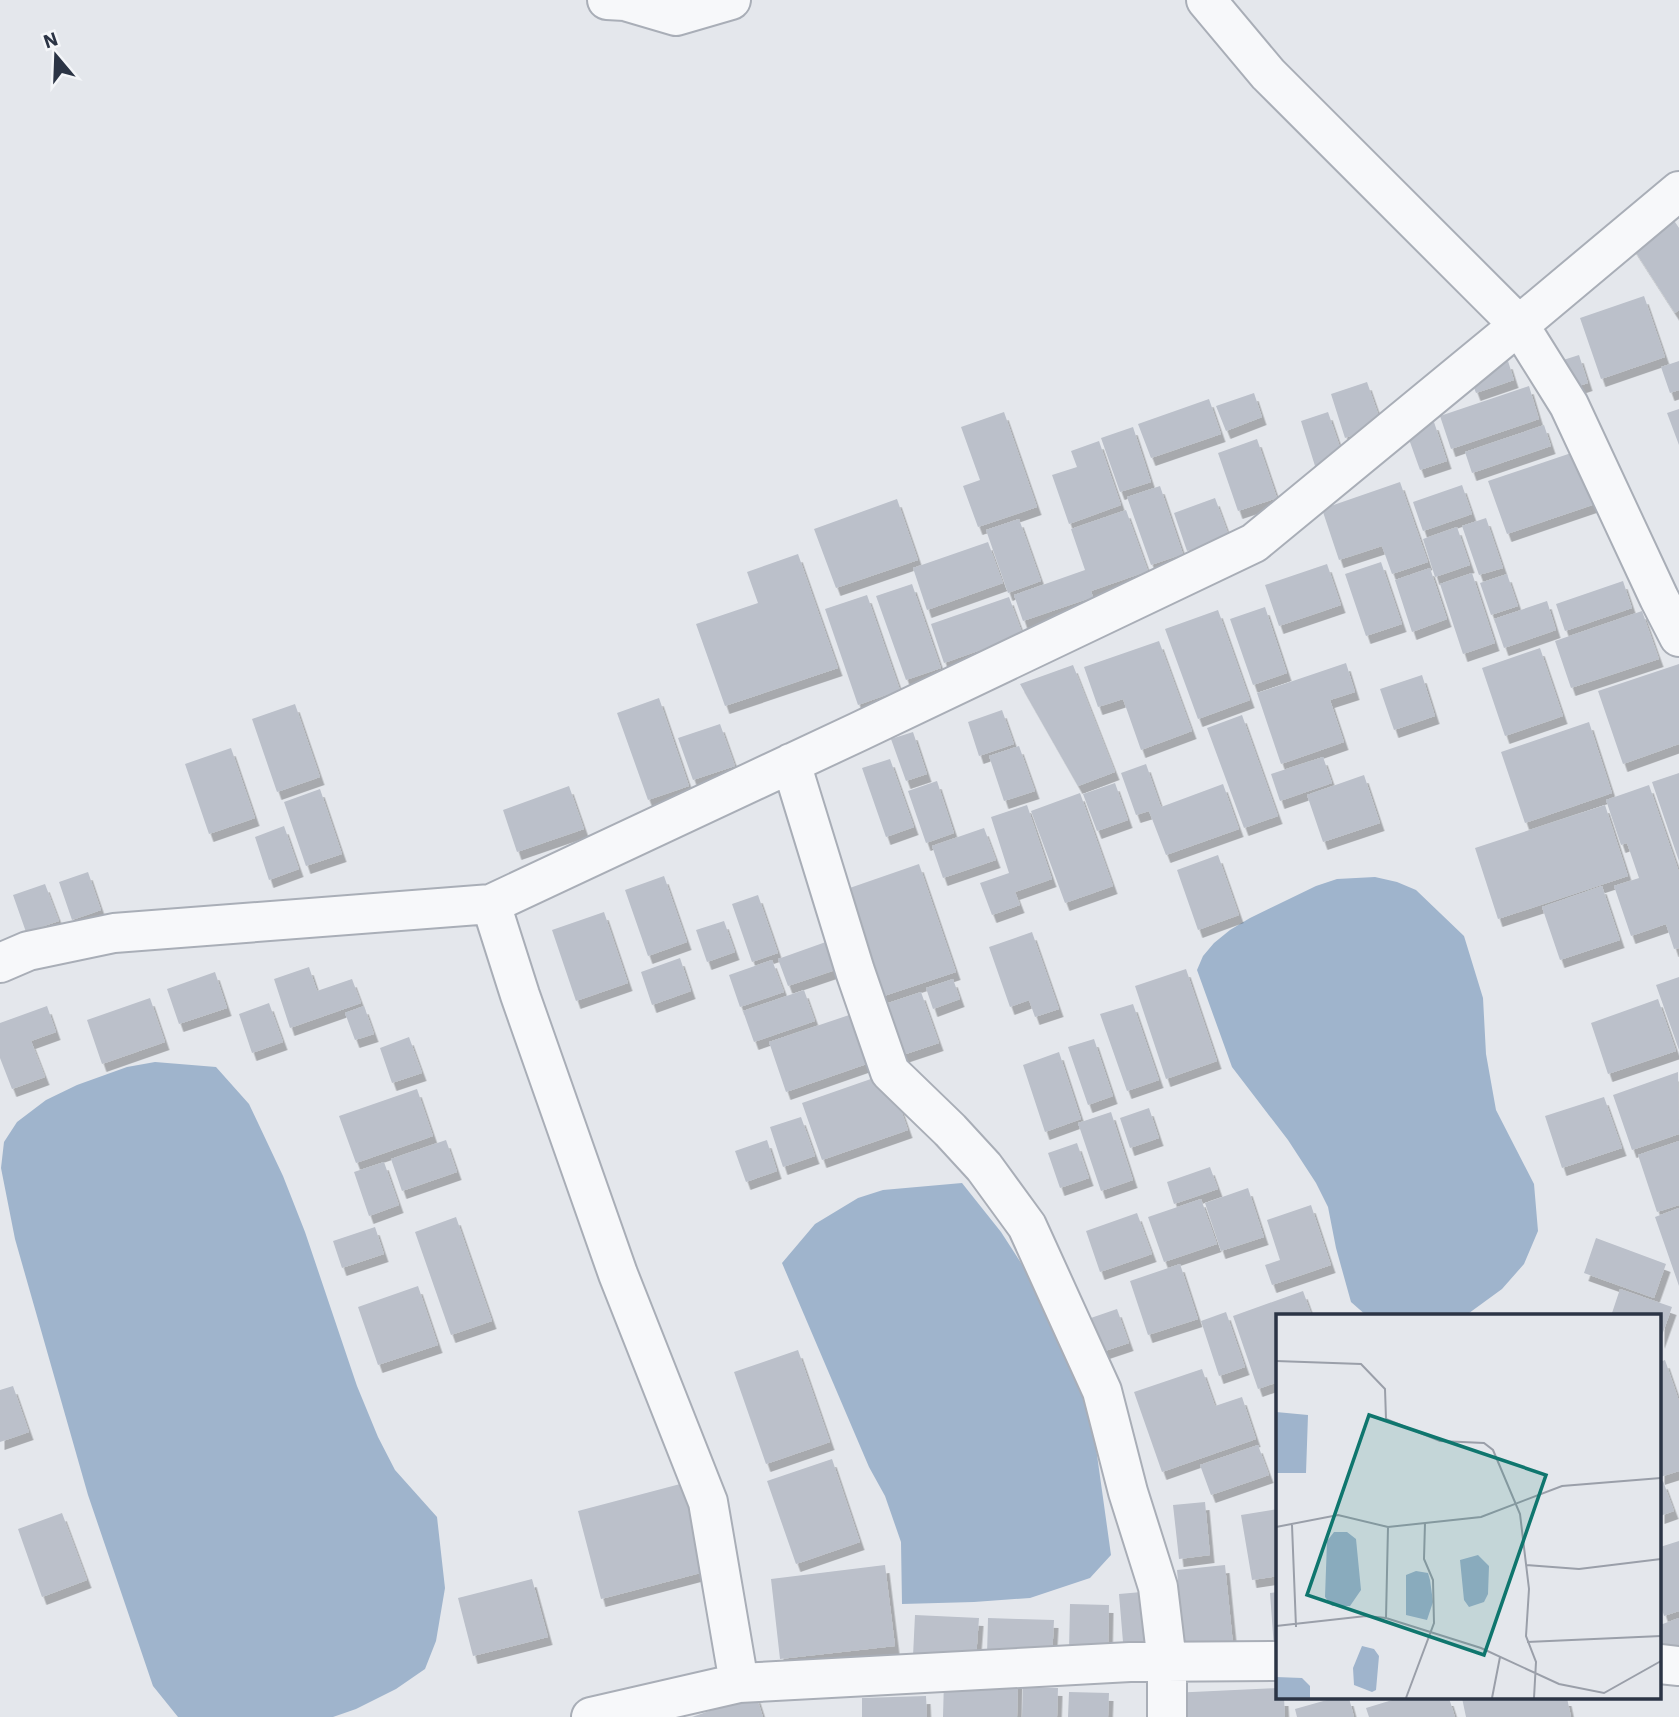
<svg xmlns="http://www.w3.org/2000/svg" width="1679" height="1717" font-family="'IBM Plex Sans',sans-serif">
<defs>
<filter id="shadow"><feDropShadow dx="4.5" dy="8" stdDeviation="0" flood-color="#0004"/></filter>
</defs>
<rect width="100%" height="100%" fill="#e4e7ec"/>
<path fill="#9fb4cc" d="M1375,877L1397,882L1416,890L1464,936L1483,998L1486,1054L1496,1110L1534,1184L1538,1231L1524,1264L1502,1289L1465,1316H1367L1351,1302L1336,1248L1328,1207L1316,1183L1288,1140L1232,1067L1197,970L1203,956L1214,943L1230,930L1250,918L1316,886L1337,879Z
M155,1062L216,1067L249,1104L283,1176L305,1232L357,1386L378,1437L395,1470L437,1517L445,1588L436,1641L425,1669L396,1689L356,1709L333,1717H178L153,1686L88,1495L15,1239L1,1168L4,1142L17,1122L46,1100L77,1085L127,1067Z
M962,1183L1001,1232L1036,1286L1091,1412L1111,1555L1090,1578L1030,1598L974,1602L902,1604L901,1542L885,1496L869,1467L782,1263L815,1224L858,1198L883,1190Z"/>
<path fill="#bbc0ca" filter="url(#shadow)" d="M1671,216L1679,228V310L1675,313L1630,243Z
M1644,296L1665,357L1601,379L1580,318Z
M1579,355L1588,383L1567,390L1557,362Z
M1508,361L1514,380L1476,393L1469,374Z
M1679,361V390L1670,393L1661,367Z
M1367,382L1382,425L1345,438L1331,394Z
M1529,386L1539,419L1451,449L1440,416Z
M1254,393L1262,417L1226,431L1216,406Z
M1209,399L1221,434L1151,458L1138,424Z
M1679,409V445L1667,413Z
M1004,412L1037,507L978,527L963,486L980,480L961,427Z
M1328,412L1343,456L1315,466L1301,421Z
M1434,422L1447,461L1420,470L1406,431Z
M1544,425L1551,446L1472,473L1465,452Z
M1133,427L1151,482L1120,492L1101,438Z
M1257,439L1277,498L1238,511L1218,453Z
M1099,441L1121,505L1069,524L1052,475L1077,467L1071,451Z
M1586,448L1604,501L1507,534L1488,481Z
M1400,482L1428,562L1392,574L1382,546L1339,560L1322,509Z
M1462,485L1472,514L1423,531L1413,502Z
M1160,486L1183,554L1151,565L1127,497Z
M1215,498L1229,536L1187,551L1174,513Z
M897,499L918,560L836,588L814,529Z
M1126,510L1148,571L1091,591L1093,597L1023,621L1014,595L1085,570L1071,529Z
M1486,518L1503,568L1479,575L1462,526Z
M1019,519L1041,581L1008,593L986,530Z
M1457,527L1470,565L1435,577L1423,539Z
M988,542L1003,583L927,610L913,568Z
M798,554L838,668L725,706L696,624L758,603L747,572Z
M1381,562L1402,624L1366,636L1345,574Z
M1327,564L1341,605L1279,626L1265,585Z
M1430,568L1447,619L1412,632L1395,580Z
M1472,573L1495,643L1463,654L1440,584Z
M1507,574L1518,606L1491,615L1480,583Z
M1623,581L1632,608L1565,631L1556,604Z
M912,584L941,668L906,680L876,596Z
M867,595L900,690L858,705L825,609Z
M1009,597L1023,635L944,663L931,624Z
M1547,601L1556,630L1504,648L1494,619Z
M1265,607L1287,673L1253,685L1230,619Z
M1218,610L1250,700L1198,719L1165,629Z
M1642,611L1659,659L1571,688L1555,641Z
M1159,641L1192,731L1141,750L1123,699L1098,707L1084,667Z
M1540,648L1563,716L1505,736L1482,668Z
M1346,663L1355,692L1330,700L1344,742L1281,764L1257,693Z
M1679,664V744L1623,764L1598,691Z
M1073,665L1115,772L1078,786L1020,684Z
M1422,675L1435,716L1394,730L1380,689Z
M659,698L689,786L648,800L617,713Z
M295,704L320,777L277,792L252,719Z
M1002,710L1014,744L979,756L968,722Z
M1242,715L1278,816L1244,828L1207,728Z
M1589,722L1612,793L1525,823L1501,752Z
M720,724L735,766L693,780L678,738Z
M913,732L927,774L906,781L891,739Z
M1019,746L1035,791L1004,801L989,756Z
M231,748L255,818L209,834L185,764Z
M1323,757L1332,783L1280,801L1271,774Z
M890,759L914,827L886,837L862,768Z
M1146,764L1161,807L1223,784L1239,829L1166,855L1149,811L1136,815L1121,773Z
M1679,773V861L1652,782Z
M1364,775L1380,823L1323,842L1307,795Z
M937,781L954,833L926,843L908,791Z
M1115,783L1128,820L1097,831L1083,794Z
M1649,785L1679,872V948L1674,949L1666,924L1631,936L1614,886L1639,878L1627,843L1621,845L1606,800Z
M569,786L584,829L517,852L503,810Z
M320,789L342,854L306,866L284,802Z
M1080,793L1113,886L1065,903L1031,811Z
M1027,805L1052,879L1015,892L1020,905L992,915L980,883L1009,873L991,817Z
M1605,805L1628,876L1498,919L1475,848Z
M284,826L299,869L269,880L255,837Z
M984,828L996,860L943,878L932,846Z
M1218,855L1239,915L1198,930L1177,870Z
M919,864L956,972L878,998L841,891Z
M88,872L101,910L72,920L59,882Z
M664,876L687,942L648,956L625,890Z
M45,884L59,921L26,932L13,895Z
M1602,886L1620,940L1560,960L1542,907Z
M758,895L778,953L752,962L732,904Z
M604,912L628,983L576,1001L552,930Z
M724,921L735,952L707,962L696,930Z
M1032,932L1059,1009L1035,1017L1029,1000L1010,1007L989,947Z
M837,938L847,966L788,986L778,959Z
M680,958L691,991L652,1005L641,972Z
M772,960L784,992L740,1007L729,975Z
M309,967L317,991L352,979L361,1003L290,1028L274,979Z
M1186,969L1217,1061L1166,1079L1135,986Z
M215,972L227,1008L179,1024L167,989Z
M1679,977V1050L1656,985Z
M953,979L960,999L933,1009L926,988Z
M804,990L815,1021L754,1042L743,1011Z
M921,992L939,1043L897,1057L879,1006Z
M150,998L165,1042L102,1064L87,1020Z
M1658,999L1676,1051L1608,1074L1591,1023Z
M269,1003L283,1042L252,1053L239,1014Z
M1133,1004L1159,1080L1127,1091L1100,1014Z
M47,1006L56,1032L31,1041L45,1077L12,1089L0,1058V1023Z
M364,1006L374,1034L355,1040L345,1013Z
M864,1010L881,1059L786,1092L769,1042Z
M409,1037L422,1073L392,1083L380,1048Z
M1094,1039L1113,1096L1088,1105L1068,1047Z
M1059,1052L1081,1119L1045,1132L1023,1065Z
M1678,1072L1679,1134L1632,1150L1613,1095Z
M888,1073L908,1130L822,1160L802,1103Z
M417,1089L433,1136L356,1163L339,1116Z
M1604,1097L1622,1148L1562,1168L1545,1116Z
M1149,1108L1159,1138L1130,1148L1120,1118Z
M1111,1112L1133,1180L1101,1191L1078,1123Z
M801,1117L815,1156L783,1167L770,1127Z
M446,1140L457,1172L402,1191L391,1159Z
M767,1140L777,1171L746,1182L735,1151Z
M1679,1141V1205L1657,1212L1638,1155Z
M1077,1143L1089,1178L1060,1188L1048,1153Z
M384,1162L399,1205L369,1216L354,1172Z
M1210,1167L1218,1189L1174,1204L1167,1182Z
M1248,1188L1264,1237L1221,1251L1205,1203Z
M1201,1199L1217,1244L1164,1262L1148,1217Z
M1311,1205L1331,1265L1272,1285L1265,1265L1280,1260L1267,1220Z
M1679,1208V1286L1655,1217Z
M1137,1213L1152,1254L1100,1272L1086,1231Z
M456,1217L492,1321L451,1335L415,1232Z
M375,1227L384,1254L342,1268L333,1241Z
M1596,1238L1666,1264L1654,1298L1584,1273Z
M1180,1264L1198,1319L1148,1335L1130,1281Z
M418,1286L438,1345L378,1365L358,1307Z
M1620,1289L1672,1307L1660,1341V1316H1611Z
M1303,1291L1312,1316H1278V1382L1258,1389L1233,1316Z
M1117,1309L1129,1343L1096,1354L1085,1320Z
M1226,1312L1245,1367L1219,1376L1201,1321Z
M798,1350L830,1442L766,1464L734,1372Z
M1665,1360L1679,1401V1471L1660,1477V1362Z
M1202,1369L1215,1406L1242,1397L1256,1439L1162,1472L1134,1392Z
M13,1386L29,1432L0,1442V1390Z
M1258,1445L1269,1475L1211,1495L1200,1465Z
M832,1459L860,1542L796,1564L767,1481Z
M1663,1481L1674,1511L1660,1516V1482Z
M684,1483L708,1571L601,1599L578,1511Z
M1205,1502L1210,1555L1179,1559L1173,1505Z
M1278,1509V1576L1252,1580L1241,1515Z
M62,1513L87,1580L42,1597L18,1529Z
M1679,1541V1611L1664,1616L1660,1603V1547Z
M885,1565L895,1646L780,1659L771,1579Z
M1225,1565L1233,1644L1184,1648L1177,1570Z
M532,1579L548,1637L473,1656L458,1598Z
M1153,1591L1158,1652L1124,1654L1119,1594Z
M1278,1592V1647L1274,1648L1270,1593Z
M1070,1604L1109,1605L1108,1651H1069Z
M915,1615L979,1618L976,1658L913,1656Z
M988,1618L1054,1620L1052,1658L987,1655Z
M1679,1618V1653L1660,1650V1625Z
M944,1680L1018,1681L1017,1717H943Z
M1023,1687L1058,1688L1057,1717H1022Z
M1278,1688V1698H1284L1285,1717H1171V1693Z
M1069,1692L1109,1693L1108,1717H1068Z
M756,1695L763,1717H692Z
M926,1696L927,1717H862V1698Z
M1334,1698H1349L1354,1717H1297L1295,1709Z
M1399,1698H1449L1455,1717H1369L1366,1708Z
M1462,1698H1567L1571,1717H1466Z"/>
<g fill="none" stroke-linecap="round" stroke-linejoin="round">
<g stroke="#a9aeb7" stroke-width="42">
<path id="minor" d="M607,0L625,1L676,16L731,0
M1206,0L1268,74L1519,325L1569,405L1659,598L1679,637
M791,763L855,971L890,1072L950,1130L984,1167L1027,1226L1102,1391L1128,1492L1158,1587L1167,1662V1717
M491,904L520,995L618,1274L708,1502L739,1683
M0,963L28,951L114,933L491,904L858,732L1254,543L1519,325L1679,191
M1660,1664L1679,1666
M591,1717L739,1683L1130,1662L1278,1661"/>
</g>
<use href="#minor" stroke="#f7f8fa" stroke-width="38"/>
</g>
<g transform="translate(1276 1314)">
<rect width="385" height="385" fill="#e4e7ec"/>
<path d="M0,98L32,101L30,159H0ZM58,218H71L80,225L85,276L74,292H56L49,283L51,227ZM202,241L213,252L212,280L208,288L193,293L188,286L184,246ZM140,257L152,259L154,266L157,288L151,306L130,301V261ZM86,332L98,335L103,342L100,376L96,378L78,371L77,354ZM0,363L26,364L34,372V384H0Z" fill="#9fb4cc"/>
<path fill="none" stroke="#9a9fa9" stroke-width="2" d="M0,47L85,50L109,75L110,105L164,127L208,129L217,136L244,200L253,275L250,322L260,348L258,384M16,211L20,313M0,213L62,201L112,213L205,203L286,172L385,164M250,251L303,255L385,245M110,304L112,213M0,312L90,302L110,304L205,334L283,370L328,379L385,347M251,328L385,322M130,384L158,309L157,266L148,245L149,209M216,384L224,343"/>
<path fill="#0f766e" fill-opacity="0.15" stroke="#0f766e" stroke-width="3.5" d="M93,101L270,161L208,341L31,281Z"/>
<rect width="385" height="385" fill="none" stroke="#2b3445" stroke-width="3.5"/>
</g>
<g transform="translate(56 56) rotate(341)" stroke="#f4f6f9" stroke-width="5" paint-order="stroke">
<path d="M0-5L12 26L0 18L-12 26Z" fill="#2b3445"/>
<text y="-10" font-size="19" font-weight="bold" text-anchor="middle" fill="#2b3445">N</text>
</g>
</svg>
